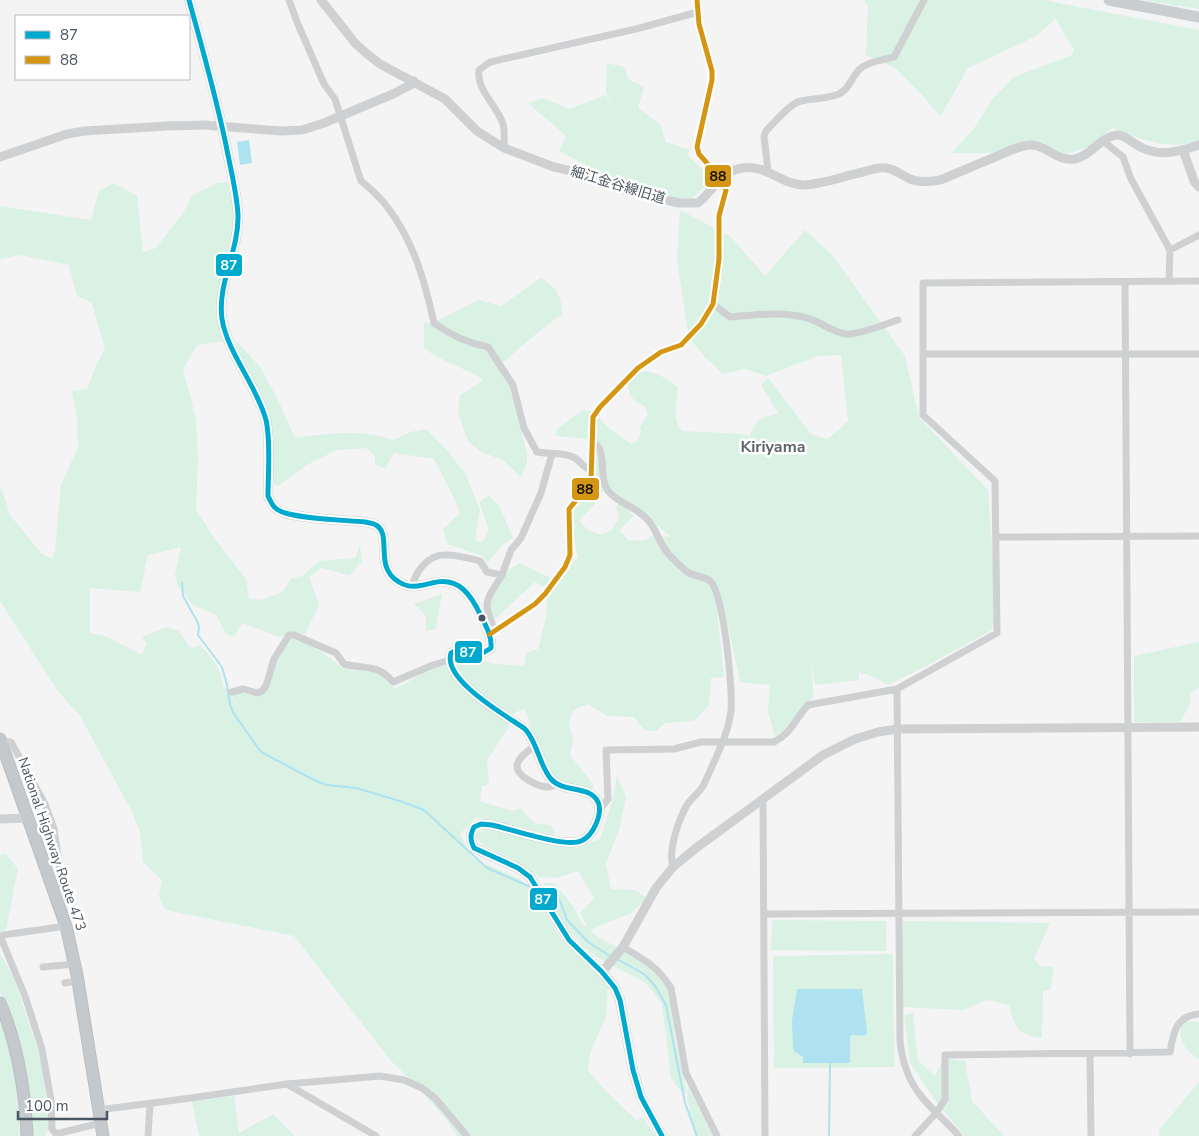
<svg xmlns="http://www.w3.org/2000/svg" width="1199" height="1136" font-family="'Nunito Sans','Noto Sans JP',sans-serif">
<rect width="100%" height="100%" fill="#f4f4f4"/>
<path fill="#d9f2e3" fill-rule="evenodd" d="M864,0H1043L1199,30V141C1169,151 1140,139 1112,128L1089,147L1065,154L1043,143L996,153H951L973,130L992,100L1014,77L1072,55L1074,50L1053,15L1054,20L1036,36L968,68L940,117L924,97L895,68L866,55L868,3L866,4Z
M1142,0H1199V9L1146,1Z
M607,63L624,67L629,80L644,87L638,108L660,124L666,142L691,150L687,154L713,180L690,200C655,199 622,185 590,172L591,168L559,151L566,136L528,103L544,98L569,109L606,95L612,104L606,92Z
M227,182L235,210L232,238L215,310L224,341L197,345L183,369L196,419L198,458L196,509L212,535L246,579L249,598L261,600L282,592L292,578L302,576L319,561L355,558L360,545L362,561L351,574L348,575L321,568L309,577L319,605L305,634L290,633L280,637L242,623L234,637L226,634L216,615L193,605L178,586L175,575L181,547L148,555L140,592L90,588V633L105,636L142,655L147,644L142,637L167,627L179,631L190,648L200,645C212,657 222,669 223,687L227,689L254,734L228,689L258,697L267,690L276,658L290,638L296,637L320,651L344,669L379,673L394,688L401,686L431,668L456,663L457,657L497,664L524,666L526,653L538,649L546,618L548,588L535,582L492,622L489,601L508,571L519,563L557,581L578,557L571,525L577,530C573,525 573,522 572,516C571,502 586,498 592,487C594,482 593,476 596,472L591,466L589,439L556,436L557,429L582,410L592,411L608,427L631,444L638,441L641,432L640,427L648,414L645,406C633,402 628,395 628,383C631,380 634,376 637,374C649,366 669,380 678,387C677,401 671,421 683,431L742,434L751,437L750,434L758,420L778,413L761,385L768,378L812,435L828,439L848,421L841,355L818,356L766,376L745,369L723,374L705,357L689,338L677,260L680,210L731,237L765,276L805,230L833,256L905,356L919,417L988,490L996,605L992,630L930,664L888,685L874,677L859,672V680L815,685L810,656L814,696L790,727L775,737L768,712L770,685L740,682L724,606L716,601L724,677L711,678L709,705L694,721L665,723L656,731L644,730L634,717L607,716L588,704L573,710L569,723L573,740L570,755L593,784V788C581,788 568,787 558,780C546,770 531,724 524,708L506,718L509,727L487,760L489,784L482,786L480,801L512,811L521,809L534,823L550,825L556,833L551,835L476,817L460,834L472,858L520,879L533,892L561,939L592,967L608,984L606,1017L590,1053L588,1071L606,1091L636,1120L643,1118L656,1136H457L446,1119L415,1084L391,1061L294,936L165,910L159,896L162,880L143,862L140,832L131,810L80,716L57,690L0,601V489H2L10,515L42,554L52,559L55,551L61,485L78,447L77,419L72,391L87,389L97,363L105,349L92,303L77,296L69,265L20,255L0,259V206L91,220L99,191L114,183L137,196L143,252L156,248L183,213L192,196L217,183ZM600,477L612,494L647,514L654,523L672,537L653,536L642,541L628,540L619,530L634,516L620,501L616,507L619,518C616,522 613,529 610,531C598,539 586,529 579,521L594,505L604,489Z
M541,278C558,288 560,295 563,314C541,328 523,346 503,362L527,453V463L521,477L503,460L481,452L468,441L458,413L460,395L483,381L478,376L435,356L424,348V322L430,324L478,300L501,306Z
M237,341L260,367L277,398L295,438C331,433 358,429 394,440L411,432L426,429L448,451L466,475L480,510L475,540L482,543L489,530L479,502L489,495L500,507L513,538L503,544L487,563L483,556L447,544L443,529L460,513L454,498L434,459L394,453L385,469L375,464V456L366,448L337,450L307,465L278,486L271,482L270,424L235,347Z
M442,594L436,629L426,631V616L414,604Z
M1199,642V688L1191,693L1189,706L1180,722H1134V656Z
M617,776L626,797L620,827L606,864L611,889L635,890L647,898L631,913L590,930L598,937L644,962L663,981L668,990L674,1012L675,1038L687,1093L680,1090L671,1078L662,1004L646,983L598,958L583,946L570,931L552,903L543,883H554L573,906L581,922L588,928L580,913L594,898L578,871L556,878L539,877L508,857L484,846L476,837L477,833L484,830L500,831L512,835L577,848L600,839L612,802Z
M6,854L18,869L6,930L0,932V855Z
M772,920L886,921V951L771,950Z
M903,921L1050,923L1034,959L1040,966L1054,967L1051,989L1043,991L1042,1038C1017,1034 1015,1028 1009,1005L987,1000L964,1010L902,1007Z
M0,953L14,979L42,1062L49,1127L45,1136H31L10,1016L0,992Z
M893,954L894,1067L774,1068L773,956Z
M913,1013L918,1061L935,1076L944,1058L965,1061L972,1101L1004,1136H965L937,1103L910,1063L904,1015Z
M1183,1021L1199,1022V1059C1184,1050 1176,1038 1183,1021Z
M0,1022C15,1058 17,1098 20,1136H0Z
M1199,1082V1136H1159V1130Z
M688,1086L713,1136H695L687,1100Z
M234,1096L239,1133L273,1114L295,1136H199L192,1101Z"/>
<path fill="#aee2f0" d="M249,140L252,163L240,165L237,142Z
M797,989H862L867,1032L865,1036L852,1035L850,1037V1063H803V1057L795,1052L793,1048L792,1021Z"/>
<g fill="none" stroke-linecap="round" stroke-linejoin="round">
<path stroke="#aee2f0" stroke-width="2" d="M182,583L183,596L197,621L199,626L198,635L222,667L227,685L230,705L234,714L261,752L318,782L327,785L356,788L400,801L424,810L487,868L531,887
M546,887H549L560,901L567,920L588,942L610,956
M617,959L644,974L655,986L666,1005L685,1103L697,1136
M829,1136L830,1063"/>
<g stroke="#b9bec3" stroke-width="13">
<path id="trunk" d="M0,739L66,926L77,975L103,1136
M0,1003C18,1045 25,1090 27,1136"/>
</g>
<path stroke="#ced0d2" stroke-width="7" d="M289,0L297,22L324,84L335,99L359,175L361,181C371,189 381,198 388,208C414,242 425,282 434,323C450,335 467,343 488,347L513,385L524,428L537,452C547,454 565,452 573,457C581,461 583,468 592,471
M1103,141L1123,157L1131,179L1170,250L1169,281
M504,148C504,141 505,131 503,124C497,105 476,90 479,70L490,62L636,29L698,12
M768,171L764,136L766,131C774,123 790,103 801,101C813,98 827,99 839,94C850,89 852,75 861,68C869,61 884,60 894,57L924,0
M1170,250L1199,235
M1125,282L1130,1054
M713,304L730,317C755,315 782,311 807,318C820,321 832,332 846,334C859,335 885,324 898,320
M923,354H1199
M593,441C595,444 599,447 600,450C605,464 599,483 611,494C621,504 636,507 648,520C656,529 659,542 667,552C672,559 680,565 686,571C693,577 703,575 710,581C724,594 733,690 731,711C728,735 715,759 705,782C702,791 692,797 687,805C678,821 668,850 673,867
M996,537L1199,536
M412,587C415,573 427,555 444,555C456,554 468,558 480,561L487,572L502,575L511,550L521,538L541,493L552,454
M495,631C482,600 485,603 502,575
M490,634L535,604L545,594L565,567L570,555L569,509L591,482L593,417L600,407L638,368L661,352L681,345L701,324L713,304L719,259V216L726,190L720,178L699,154L697,147L712,80V71L699,24L697,0
M897,689L997,633L995,481L923,415V283L1199,281
M232,692L243,689L257,693L262,691L266,686L274,659L289,635H294L336,653L344,664C366,670 377,663 393,682L433,665L450,660
M0,741L11,742L45,804L54,829L64,897L57,900
M535,745C530,750 517,758 517,766C517,777 539,787 548,787C550,787 555,785 556,784
M763,800L765,1136
M600,809L608,799L606,750L674,749L701,742H774C792,733 795,719 808,705L897,689L900,1041C902,1060 908,1080 921,1096C932,1110 947,1122 959,1136
M764,914L1199,912
M623,947C645,960 657,966 671,988L686,1073L717,1136
M43,967L75,964
M65,983L78,981
M1090,1054L1091,1136
M287,1084L376,1136
M98,1110L191,1098L287,1084L380,1076L404,1080L422,1088L435,1098L467,1136
M56,1134L101,1123
M58,1136L52,1129L51,1100L42,1049L25,996L1,938L3,935L66,926
M148,1136L150,1104
M915,1136L937,1112L945,1099V1055L1170,1052C1173,1034 1176,1015 1199,1014"/>
<path stroke="#ced0d2" stroke-width="9" d="M321,0L355,43L366,53L380,64L445,99L477,131L504,148L554,167L598,177L613,186L627,191L679,203H698C714,190 719,172 742,168C767,164 781,185 804,185C824,184 844,176 863,172C870,170 878,167 886,168C895,169 901,175 910,179C920,183 930,182 940,180C958,173 975,165 993,158C1005,153 1019,145 1032,145C1048,146 1057,162 1075,159C1091,156 1100,137 1117,135C1125,135 1130,141 1137,145C1157,158 1178,152 1199,145
M1183,150L1194,181L1199,187
M0,157L67,134L85,131L167,126L204,125L281,131L302,130L324,123L393,94L412,84L414,81
M0,819L29,818
M602,972L623,947L656,888L673,867L696,848L823,755L855,739L878,732L897,729L1199,727"/>
<path stroke="#ced0d4" stroke-width="10" d="M189,0C203,51 218,103 228,155C232,175 237,195 238,215C239,251 217,283 222,319C227,352 258,388 266,420C271,441 268,474 268,496C271,502 273,508 280,511C296,519 345,520 365,522C369,523 373,523 376,525C393,535 373,567 399,582C410,589 420,586 432,583C459,576 471,595 481,616C486,626 492,636 491,648L483,653L455,651L451,653C442,680 507,716 525,729C538,743 539,765 551,779C563,793 590,785 598,802C601,808 599,818 596,824C593,831 588,838 581,841C566,848 510,829 492,825L481,824L474,827C470,835 470,839 474,848L518,868L530,877L569,940L602,972L615,988L620,1000L633,1070L641,1097L662,1136"/>
<path stroke="#caced1" stroke-width="11" d="M1109,0L1199,17"/>
<use href="#trunk" stroke="#c4c9cd" stroke-width="11"/>
<g stroke="#fff" stroke-width="9">
<path id="bus-1" d="M189,0C203,51 218,103 228,155C232,175 237,195 238,215C239,251 217,283 222,319C227,352 258,388 266,420C271,441 268,474 268,496C271,502 273,508 280,511C296,519 345,520 365,522C369,523 373,523 376,525C393,535 373,567 399,582C410,589 420,586 432,583C459,576 471,595 481,616C486,626 492,636 491,648L483,653L455,651L451,653C442,680 507,716 525,729C538,743 539,765 551,779C563,793 590,785 598,802C601,808 599,818 596,824C593,831 588,838 581,841C566,848 510,829 492,825L481,824L474,827C470,835 470,839 474,848L518,868L530,877L569,940L602,972L615,988L620,1000L633,1070L641,1097L662,1136"/>
</g>
<g stroke="#fff" stroke-width="9">
<path id="bus-2" d="M490,634L535,604L545,594L565,567L570,555L569,509L591,482L593,417L600,407L638,368L661,352L681,345L701,324L713,304L719,259V216L726,190L720,178L699,154L697,147L712,80V71L699,24L697,0"/>
</g>
<use href="#bus-1" stroke="#00a9ce" stroke-width="5"/>
<use href="#bus-2" stroke="#d49613" stroke-width="5"/>
</g>
<circle fill="#4a5661" stroke="#fff" stroke-width="2" cx="482" cy="618" r="4.5"/>
<g text-anchor="middle" dominant-baseline="central" stroke-width="5" stroke-linejoin="round" paint-order="stroke">
<g font-size="14" fill="#4a5661" stroke="#fff">
<text transform="translate(618 185) rotate(17)">細江金谷線旧道</text>
<text transform="translate(52 844) rotate(71)">National Highway Route 473</text>
</g>
<g font-size="16" font-weight="bold" fill="#5f6368" stroke="#fff">
<text x="773" y="447">Kiriyama</text>
</g>
</g>
<g stroke="#fff" stroke-width="2">
<rect x="704" y="164" width="28" height="24" rx="5" fill="#d49613"/>
<rect x="215" y="253" width="28" height="24" rx="5" fill="#00a9ce"/>
<rect x="571" y="477" width="29" height="24" rx="5" fill="#d49613"/>
<rect x="454" y="640" width="29" height="24" rx="5" fill="#00a9ce"/>
<rect x="529" y="887" width="29" height="24" rx="5" fill="#00a9ce"/>
</g>
<g font-size="14" text-anchor="middle" font-weight="bold" fill="#fff">
<text x="229" y="270">87</text>
<text x="468" y="657">87</text>
<text x="543" y="904">87</text>
</g>
<g font-size="14" text-anchor="middle" font-weight="bold" fill="#111">
<text x="718" y="181">88</text>
<text x="585" y="494">88</text>
</g>
<rect x="15" y="15" width="175" height="65" fill="#ffffff" stroke="#b7bbc0"/>
<rect x="25" y="31" width="25" height="8" fill="#00a9ce" stroke="#b7bbc0"/>
<text x="60" y="40" font-size="15" fill="#4a5661">87</text>
<rect x="25" y="56" width="25" height="8" fill="#d49613" stroke="#b7bbc0"/>
<text x="60" y="65" font-size="15" fill="#4a5661">88</text>
<path d="M18 1111v8h89v-8" fill="none" stroke="#4a5661" stroke-width="2.5"/>
<text x="25" y="1111" font-size="15" fill="#4a5661" stroke="#ffffff" stroke-width="4" paint-order="stroke">100 m</text>
</svg>
